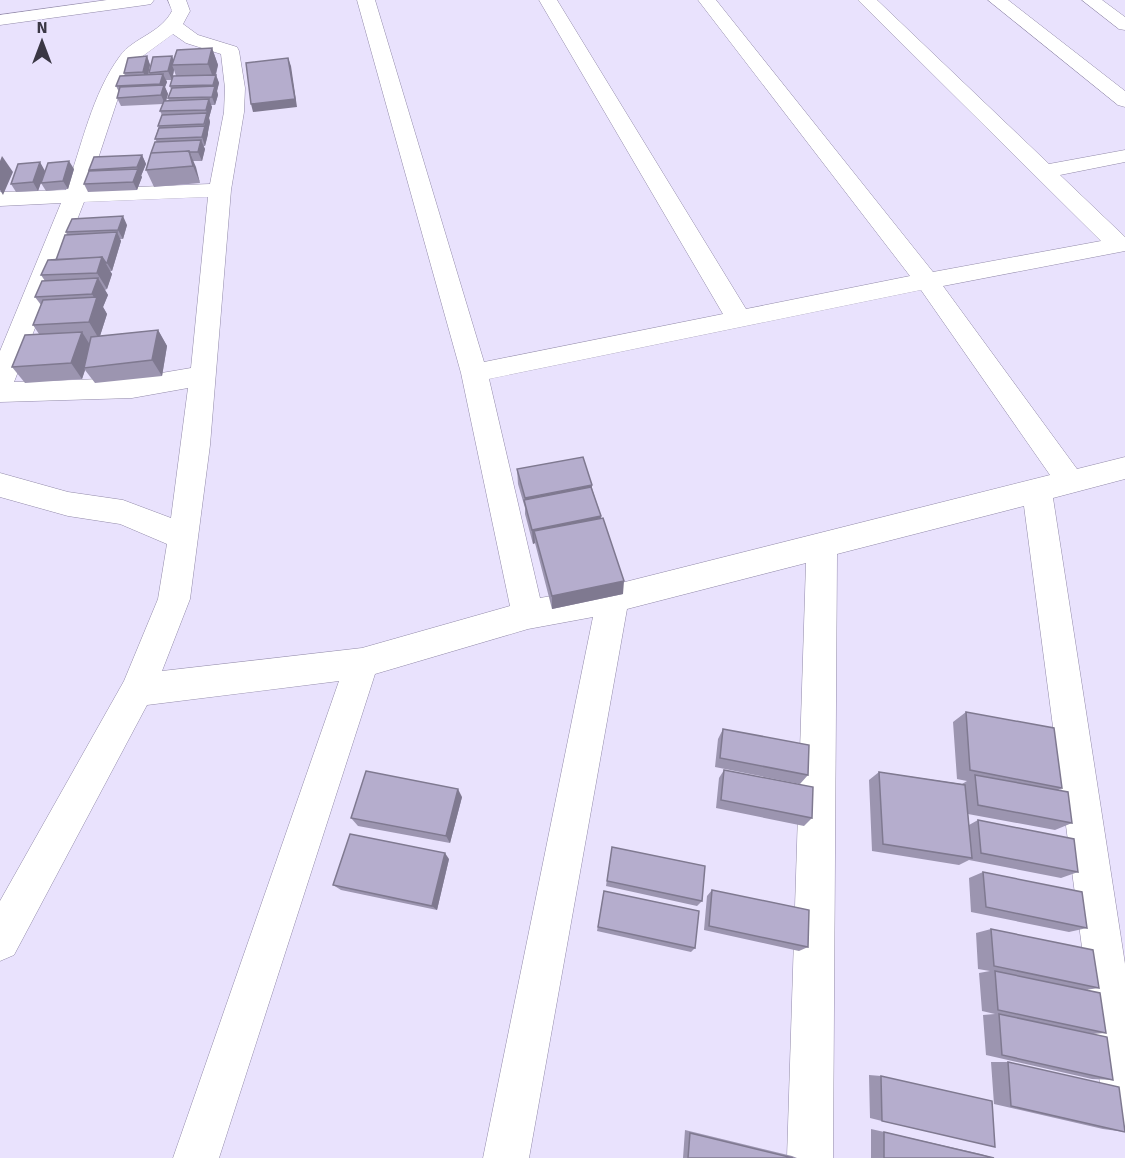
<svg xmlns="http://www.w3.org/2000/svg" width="1125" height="1158" font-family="Signika,sans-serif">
<rect width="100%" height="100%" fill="#e9e2fd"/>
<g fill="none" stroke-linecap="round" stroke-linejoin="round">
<g stroke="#928aa9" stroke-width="1">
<path id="minor" d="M107,0H154L151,4L145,5L0,25V15Z
M168,0H186L190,11L183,24L198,35L237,47L239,51L245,88L244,112L231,190L210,445L190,599L162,671L362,648L510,606L461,373L357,0H375L484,362L723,314L539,0H557L746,309L910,276L698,0H716L933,272L1101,241L858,0H877L1049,164L1125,150V162L1060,175L1125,237V251L943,286L1077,469L1125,457V479L1053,498L1125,964V1129L1109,1123L1103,1107L1024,506L837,554L833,1158H787L806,563L627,609L529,1158H483L593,617L528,629L375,674L219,1158H173L339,681L147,705L14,955L0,961V901L124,681L158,599L167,544L120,524L68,516L0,497V473L68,492L123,500L171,518L188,388L132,398L0,402V351L61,203L0,206V192L66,190C82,145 92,94 120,56C134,37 160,34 172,11ZM173,34L186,43L221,54L225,88L224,112L210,184L88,189L124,80L136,61ZM208,197L191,368L132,378L14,382L84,202ZM921,290L1050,475L613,585L540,598L489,379Z
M988,0H1008L1125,91V107L1118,105Z
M1082,0H1102L1125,17V30L1119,29Z"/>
</g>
<use href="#minor" fill="#fff" fill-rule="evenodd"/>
</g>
<path fill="#9c95b0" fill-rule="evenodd" d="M212,48L218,65L216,75L219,83L217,91L218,95L215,105H211L212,107L209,118L210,122L208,132V134L205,146H203L205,149L202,161H193L200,183L154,187L146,170L157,142L155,139L162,115L160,111L163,104L121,106L117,98L119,92L116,86L125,76L124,73L147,56L150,65L148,74H150L149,73L172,56L174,61ZM174,70L176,76L170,86L171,90L168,98L169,101H166L168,94L165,87L167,82L166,80H172Z
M142,155L146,164L141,176L142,177L137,190L88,192L84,184L90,171L89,170Z
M74,169L68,189L46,191L41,183Z
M45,171L38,191L16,192L11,184Z
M127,225L123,239H120L121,241L112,271H110L112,274L107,289L105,290L108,295L103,307L107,314L100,336L158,330L167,346L162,376L95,383L85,370L82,379L25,383L12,367L39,334L33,325L41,305L35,297L45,281L41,275L56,260L67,235L66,232Z
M517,469L592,485V488L601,518L623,594L552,609L535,543L533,544L525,514V508L518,484Z
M966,712L1062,788L1058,790L1072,823L1055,830L968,814L969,825L978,820L1078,872L1061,878L969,860L959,865L872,851L869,780L879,772L962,784L967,781L957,779L953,722Z
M723,729L808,775L800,784L715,767L718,739Z
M724,770L812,818L804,826L716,808L719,778Z
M462,797L450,843L358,826L351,818Z
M612,847L702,901L697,906L606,886Z
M449,859L437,910L341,890L333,885Z
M983,872L1087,928L1069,932L971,912L969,878Z
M712,890L808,947L799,951L704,930L707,896Z
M604,891L695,948L691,952L597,931Z
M991,929L1099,988L1085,990L1106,1033L1091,1034L1113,1080L1092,1079L986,1055L983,1015L995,1014L982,1011L979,973L990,971L978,969L976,933Z
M991,1062H1008L1125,1132L1103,1129L994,1104Z
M869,1075L881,1076L882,1121L870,1118Z
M871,1129L981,1154L994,1158H871Z
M685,1130L792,1156L797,1158H683Z"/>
<path fill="#7f7990" d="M212,48L218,65L214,80L208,64Z
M147,56L150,65L147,80L143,72Z
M172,56L175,65H172L174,70L172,80L168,71Z
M288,58L291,66L297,107L253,112L251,104Z
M163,74L167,82L165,87L168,94L165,104L161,95L163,90L160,84Z
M216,75L219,83L217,91L218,95L215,105L212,97L215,89L213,85Z
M209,99L212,107L209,118L210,122L208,132V134L205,146L202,137L207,114L206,110Z
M201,140L205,149L202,161L198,152Z
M189,151L196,167L200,183L193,166Z
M142,155L146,164L141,176L137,167Z
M2,156L13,172L3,195L0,190V161Z
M69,161L74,169L68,189L63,181Z
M40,162L45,171L38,191L33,182Z
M138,169L142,177L137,190L133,182Z
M123,216L127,225L123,239L118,230Z
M117,232L121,241L112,271L107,263Z
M102,257L112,274L107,289L97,273Z
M98,278L108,295L103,307L107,314L99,339L89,322L96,301L92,294Z
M158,330L167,346L162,376L152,360Z
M82,332L92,348L84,368L85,370L82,379L71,363Z
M592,485L591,499L525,504V498Z
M601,516L600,530L534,531L535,543L533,544L532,530Z
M624,581L623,594L552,609V596Z
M458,789L462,797L450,843L446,836Z
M445,853L449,859L437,910L432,906Z"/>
<path fill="#b5adcd" stroke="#7f7990" stroke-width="1.5" d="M212,48L208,64L172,65L177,50Z
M147,56L143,72L124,73L128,58Z
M172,56L168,71L149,73L153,57Z
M288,58L295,99L251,104L246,63Z
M163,74L160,84L116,86L120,76Z
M216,75L213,85L170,86L173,76Z
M164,85L161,95L117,98L120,87Z
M215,86L212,97L168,98L172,88Z
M209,99L206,110L160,111L164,101Z
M207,113L204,124L158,126L162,115Z
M205,126L202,137L155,139L159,128Z
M201,140L198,152H189V151L151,153L155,142Z
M189,151L193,166L146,170L151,153Z
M142,155L137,167L89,170L94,157Z
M69,161L63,181L41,183L48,163Z
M40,162L33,182L11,184L18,164Z
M138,169L133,182L84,184L89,171Z
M123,216L118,230L66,232L72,219Z
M117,232L107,263H106L102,257L56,260L65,235Z
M102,257L97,273L41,275L48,260Z
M98,278L92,294L35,297L42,281Z
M97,297L89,322L33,325L43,300Z
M158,330L152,360L84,368L91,337Z
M82,332L71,363L12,367L25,335Z
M583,457L592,485L525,498L517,469Z
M591,487L601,516L532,530L524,500Z
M603,518L624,581L552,596L534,531Z
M966,712L1054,728L1062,788L970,770Z
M723,729L809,745L808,775L720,758Z
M724,770L813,787L812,818L721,800Z
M366,771L458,789L446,836L351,818Z
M879,772L965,785L972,858L883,844Z
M975,775L1068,792L1072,823L978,805Z
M978,820L1074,839L1078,872L981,853Z
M350,834L445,853L432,906L333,885Z
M612,847L705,866L702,901L607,881Z
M983,872L1082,892L1087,928L986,907Z
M712,890L809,910L808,947L709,926Z
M604,891L699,911L695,948L598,927Z
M991,929L1093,950L1099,988L994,966Z
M995,971L1100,993L1106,1033L998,1010Z
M999,1014L1107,1037L1113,1080L1002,1055Z
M1008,1062L1119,1087L1125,1132L1011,1106Z
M881,1076L992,1101L995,1147L882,1121Z
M884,1132L994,1158H884Z
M690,1133L793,1158H688Z"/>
<g transform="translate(42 42)" stroke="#e9e2fd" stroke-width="4.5" paint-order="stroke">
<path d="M0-4.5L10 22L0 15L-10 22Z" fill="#3a3744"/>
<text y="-9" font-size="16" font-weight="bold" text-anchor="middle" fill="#3a3744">N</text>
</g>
</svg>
